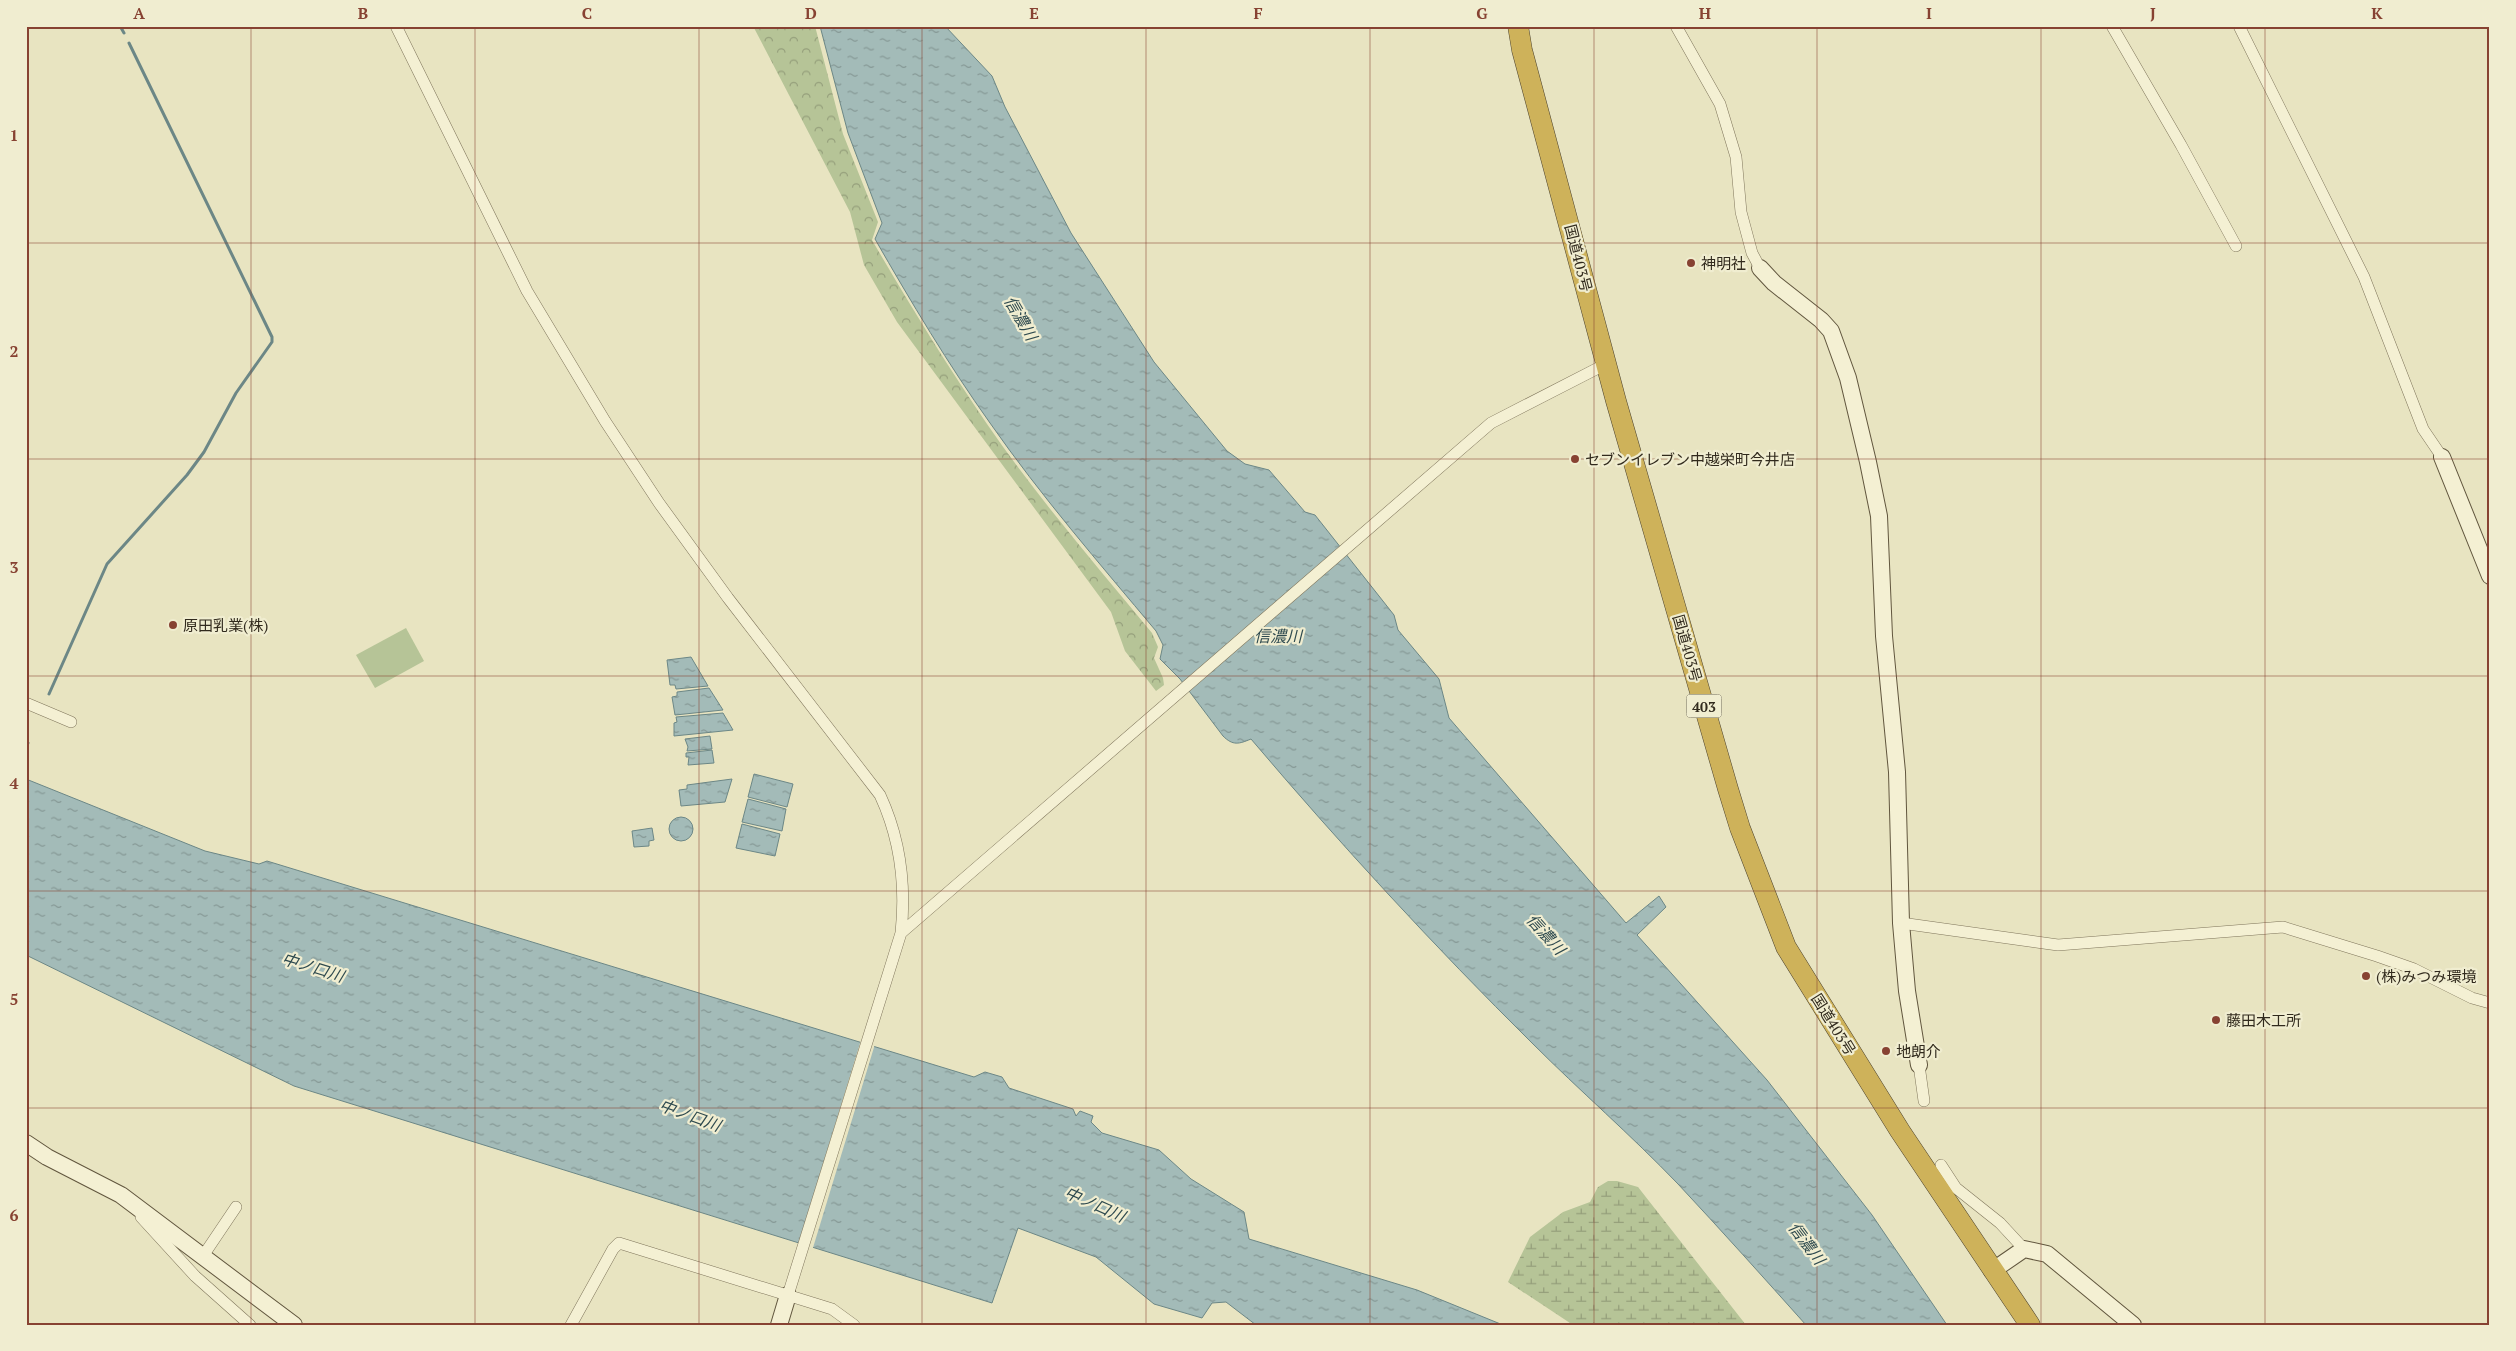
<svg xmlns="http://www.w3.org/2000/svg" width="2516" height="1351" font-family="'PT Serif','Noto Sans JP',serif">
<defs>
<pattern id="forest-crowns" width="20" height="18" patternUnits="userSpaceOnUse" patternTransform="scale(1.25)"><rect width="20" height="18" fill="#b6c497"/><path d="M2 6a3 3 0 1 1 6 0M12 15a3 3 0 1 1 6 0" fill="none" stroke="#959f7b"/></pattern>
<pattern id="wetland-marsh" width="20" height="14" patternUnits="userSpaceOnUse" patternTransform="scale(1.25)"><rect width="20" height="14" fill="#b6c497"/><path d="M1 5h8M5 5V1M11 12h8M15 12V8" fill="none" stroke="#959f7b"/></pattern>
<pattern id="water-ripples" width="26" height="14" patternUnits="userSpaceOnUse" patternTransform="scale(1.25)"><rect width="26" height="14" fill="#a3bbb8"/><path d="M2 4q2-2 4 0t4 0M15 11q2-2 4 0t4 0" fill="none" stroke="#859895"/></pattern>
</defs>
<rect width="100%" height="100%" fill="#e8e4c1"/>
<path fill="url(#forest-crowns)" d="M753,26H815L843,134L878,222L872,240C908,302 946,364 987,424C1037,497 1096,565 1152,633L1158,647L1154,658L1163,678L1164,685L1156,691L1125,651L1111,612L897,322L864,265L850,212Z"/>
<path fill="url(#wetland-marsh)" d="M1608,1181H1617L1638,1187L1746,1325H1573L1508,1282L1530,1237L1563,1212L1590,1202L1598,1187Z"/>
<path fill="#b6c497" d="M406,628L424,661L375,688L356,655Z"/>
<path fill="url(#water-ripples)" stroke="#6c8786" d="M820,26H945L992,76L1005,107L1071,233L1154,362L1227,451L1245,464L1269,470L1305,512L1315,515L1394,615L1398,630L1439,679L1449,718L1626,923L1659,896L1666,907L1637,935L1767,1080L1872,1215L1947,1325H1806C1764,1278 1721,1230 1678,1184C1631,1135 1580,1091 1532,1043C1434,946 1340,844 1251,739C1239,744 1233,746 1223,736L1180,679L1160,659L1163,645L1156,631C1099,563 1041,496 990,423C948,364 911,302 875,239L882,223L848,133Z
M691,657L708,686L676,689L675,685H670L667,660Z
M709,688L723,710L675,715L672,697L677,696V692Z
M723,713L733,730L674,736V723L677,722L676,717Z
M710,736L712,749L687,751L688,747L685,739Z
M712,750L714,763L688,765L689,757H686V753Z
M754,774L793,784L787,807L748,797Z
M26,779L205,851L259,864L267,861L974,1077L985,1072L1002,1077L1009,1088L1073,1109L1076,1116L1080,1111L1093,1116L1091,1122L1102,1133L1159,1150L1191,1179L1244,1212L1249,1239L1417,1290L1503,1325H1256L1226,1302L1212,1303L1202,1318L1154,1304L1096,1257L1018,1228L992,1303L294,1086L26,955Z
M732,779L725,802L681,806L679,790L687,789V785Z
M748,799L786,809L782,831L742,822Z
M669 829a12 12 0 1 1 24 0a12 12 0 1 1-24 0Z
M742,824L780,834L775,856L736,848Z
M652,828L654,840L649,841V846L634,847L632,831Z"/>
<path fill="#e8e4c1" d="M861,1040L875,1044L812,1251L798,1246Z"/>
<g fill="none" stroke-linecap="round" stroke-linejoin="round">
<path stroke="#6c8786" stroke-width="3" d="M120,26L124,33
M49,694L107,564L187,475L204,452L236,393L272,342V337L129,43
M26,748L28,743"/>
<g stroke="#7f755b" stroke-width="12">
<path id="street" d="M396,26L527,291L605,421L659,503L728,598L880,795C900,838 906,886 901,933L788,1295
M1676,26L1720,104L1736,157L1741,212L1752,253L1760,268
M2112,26L2181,145L2236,246
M2239,26L2364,277L2423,429L2442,457
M26,703L71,722
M1901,923L2058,945L2283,927L2377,956L2414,969L2472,998L2490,1003
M901,933L1491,423L1606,364
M1919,1065L1924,1101
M1941,1165L1956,1188L2000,1223L2024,1249
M141,1217L195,1276L250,1325
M203,1256L236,1207
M571,1325L613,1249L619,1243L832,1309L854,1325"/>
</g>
<g stroke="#61563e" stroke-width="18">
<path id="secondary" d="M1760,268L1774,283L1821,320L1831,331L1848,378L1868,462L1879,516L1884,636L1897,772L1901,923L1907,991L1919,1065
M2442,457L2490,576
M26,1143L47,1157L121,1195L294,1325
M1992,1271L2024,1249L2047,1254L2133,1325
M779,1325L788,1295"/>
</g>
<g stroke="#4d432f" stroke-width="21">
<path id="highway" d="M1518,26L1522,50L1616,401L1728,789L1740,828L1786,947L1900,1131L2030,1325"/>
</g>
<use href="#street" stroke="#f4f0d3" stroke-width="11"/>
<use href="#secondary" stroke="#f4f0d3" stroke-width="16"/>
<use href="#highway" stroke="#ceb25a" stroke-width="20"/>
</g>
<path fill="none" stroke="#874232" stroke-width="1" stroke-opacity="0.55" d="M251,26V1325M475,26V1325M699,26V1325M922,26V1325M1146,26V1325M1370,26V1325M1594,26V1325M1817,26V1325M2041,26V1325M2265,26V1325M26,243H2490M26,459H2490M26,676H2490M26,891H2490M26,1108H2490"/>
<g fill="#874232" stroke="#f0edd0" stroke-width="2">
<circle cx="1691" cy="263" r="5"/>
<circle cx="1575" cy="459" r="5"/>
<circle cx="173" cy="625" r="5"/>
<circle cx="2366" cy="976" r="5"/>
<circle cx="2216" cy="1020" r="5"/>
<circle cx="1886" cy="1051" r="5"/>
</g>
<g text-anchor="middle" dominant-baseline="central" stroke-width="4.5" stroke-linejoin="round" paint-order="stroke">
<rect fill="#f0edd0" stroke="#6a6453" stroke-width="1" x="1686.5" y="694.5" width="35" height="23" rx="4"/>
<g font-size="14" font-weight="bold" fill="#312a1d">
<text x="1704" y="706">403</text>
</g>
<g font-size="15" fill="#312a1d" stroke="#f0edd0">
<text transform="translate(1579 258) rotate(76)">国道403号</text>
<text transform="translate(1688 648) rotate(74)">国道403号</text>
<text transform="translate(1834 1024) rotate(58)">国道403号</text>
</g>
<g font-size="15" fill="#312a1d" stroke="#f0edd0" text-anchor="start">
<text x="1701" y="263">神明社</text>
<text x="1585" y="459">セブンイレブン中越栄町今井店</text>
<text x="183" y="625">原田乳業(株)</text>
<text x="2376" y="976">(株)みつみ環境</text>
<text x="2226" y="1020">藤田木工所</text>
<text x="1896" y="1051">地朗介</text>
</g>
<g font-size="16" font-style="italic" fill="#2e4a4f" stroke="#f0edd0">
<text transform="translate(1021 318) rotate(60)">信濃川</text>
<text x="1278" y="636">信濃川</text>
<text transform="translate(1546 934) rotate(48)">信濃川</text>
<text transform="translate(313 967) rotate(17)">中ノ口川</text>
<text transform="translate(690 1115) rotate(20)">中ノ口川</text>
<text transform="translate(1095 1204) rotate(24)">中ノ口川</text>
<text transform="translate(1807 1243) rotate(53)">信濃川</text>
</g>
</g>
<rect width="2516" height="1351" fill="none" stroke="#f0edd0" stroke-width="55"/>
<rect x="28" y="28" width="2460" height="1296" fill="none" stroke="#874232" stroke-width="2"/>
<g font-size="16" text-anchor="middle" font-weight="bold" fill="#874232">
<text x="139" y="19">A</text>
<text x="363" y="19">B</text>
<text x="587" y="19">C</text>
<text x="811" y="19">D</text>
<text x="1034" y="19">E</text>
<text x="1258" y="19">F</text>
<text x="1482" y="19">G</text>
<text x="1705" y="19">H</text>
<text x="1929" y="19">I</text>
<text x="2153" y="19">J</text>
<text x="2377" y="19">K</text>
<text x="14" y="141">1</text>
<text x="14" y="357">2</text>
<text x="14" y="573">3</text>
<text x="14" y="789">4</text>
<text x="14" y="1005">5</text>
<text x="14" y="1221">6</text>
</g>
</svg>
